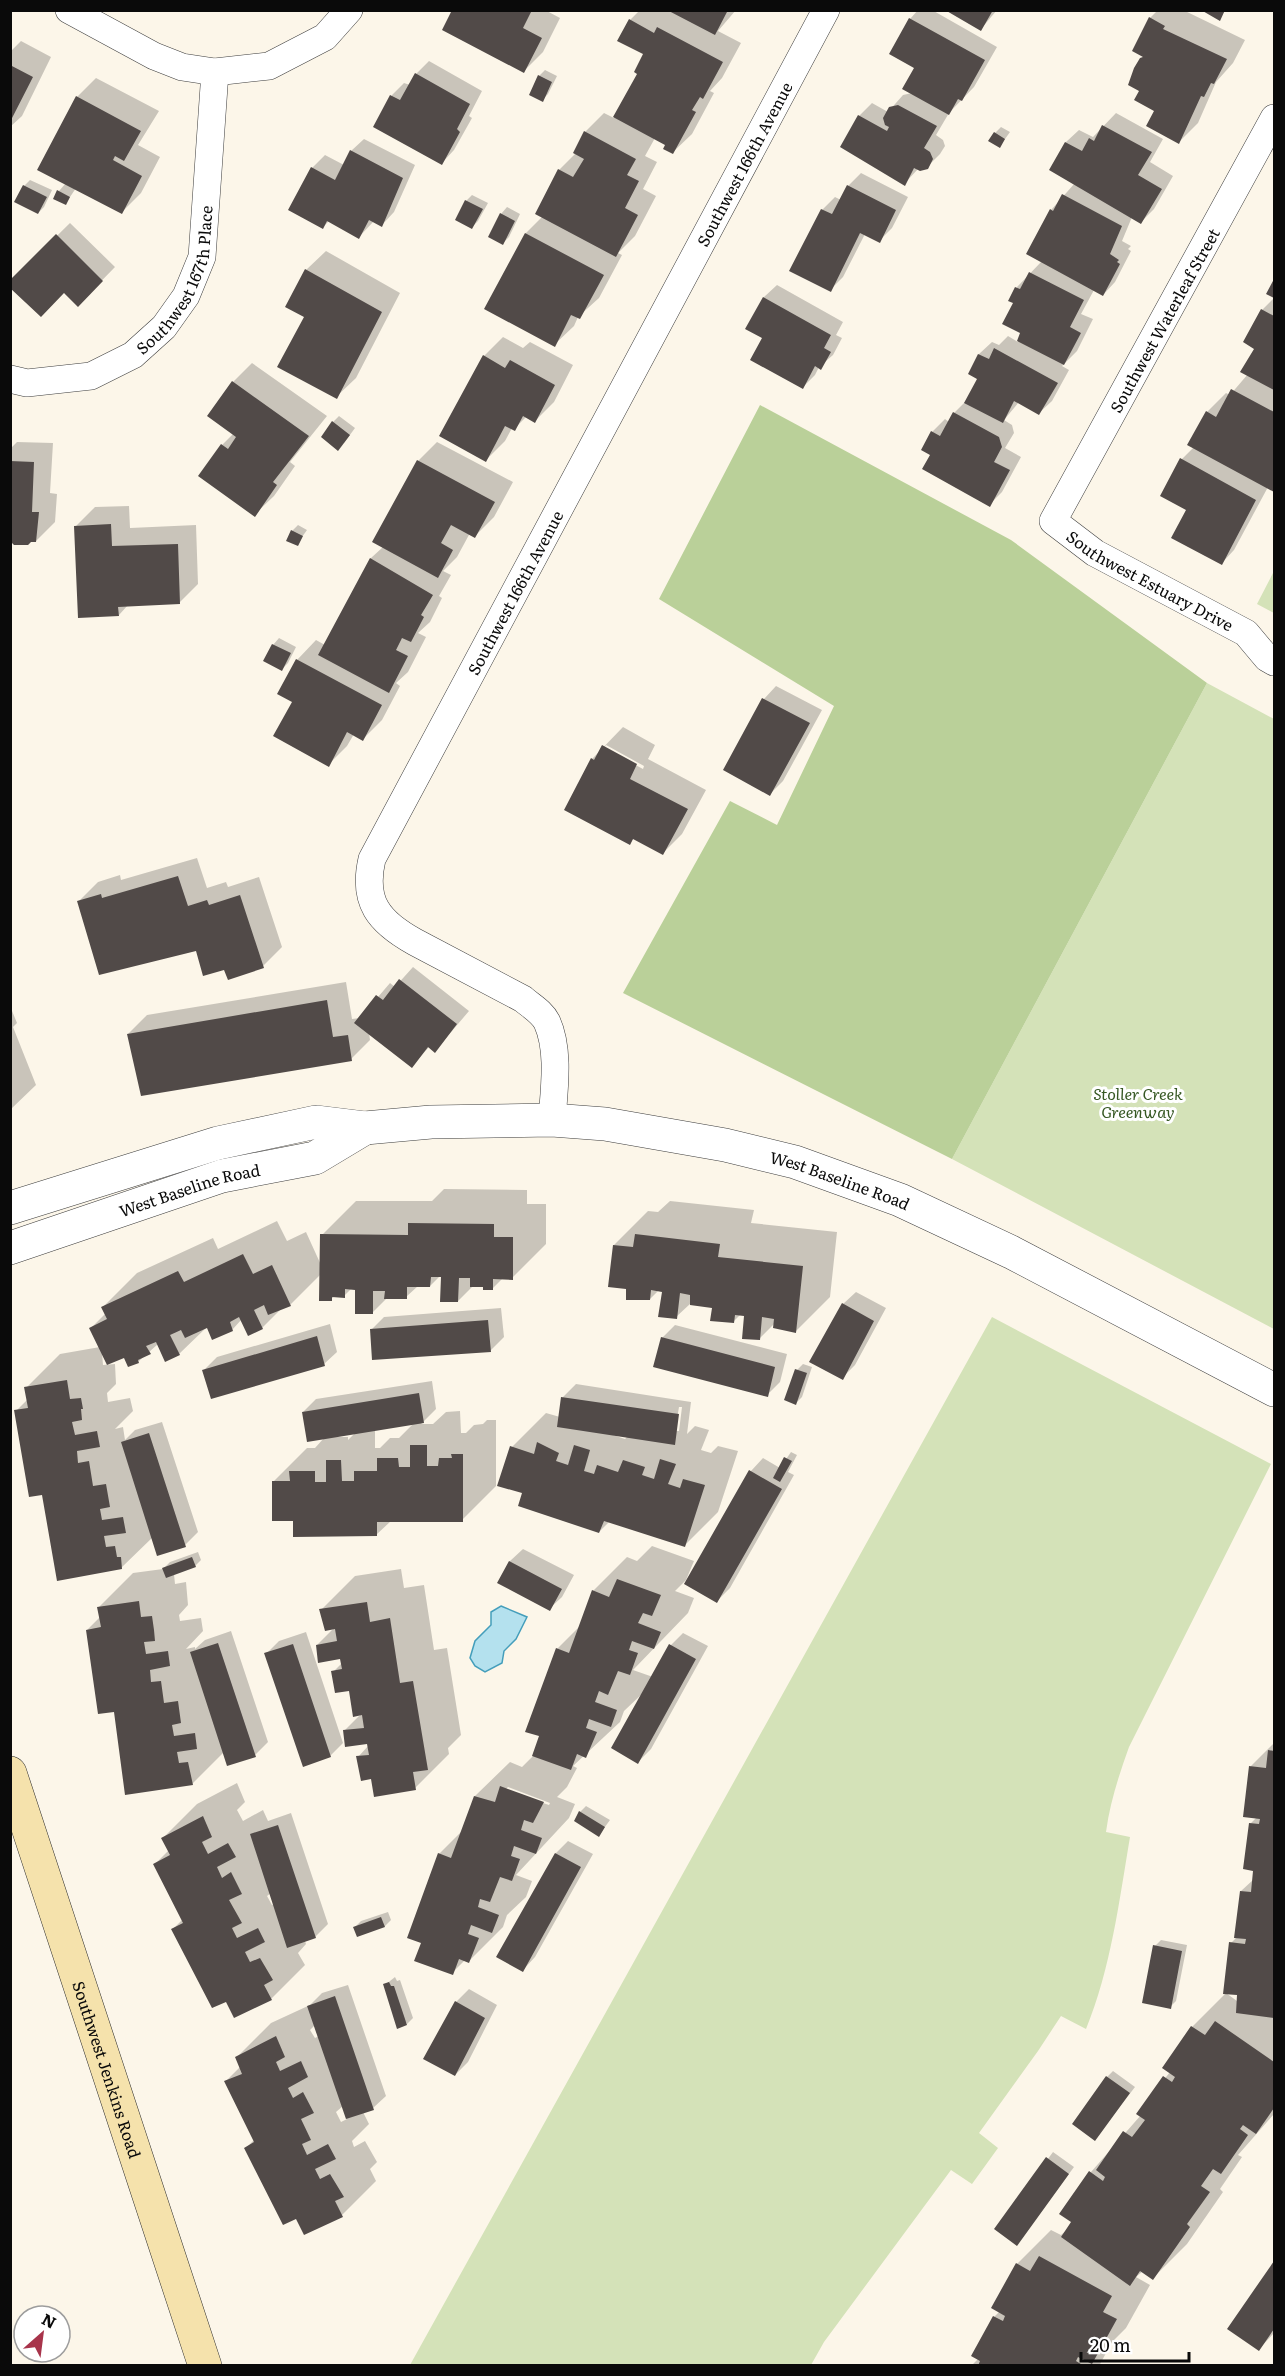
<svg xmlns="http://www.w3.org/2000/svg" width="1285" height="2376" font-family="Literata,serif">
<rect width="100%" height="100%" fill="#fcf6e9"/>
<path fill="#d4e2b8" d="M1274,571V613L1257,604Z
M1207,683L1274,719V1329L952,1159Z
M992,1317L1271,1464L1129,1747C1119,1775 1110,1802 1106,1832L1130,1837C1119,1902 1111,1968 1086,2029L1061,2016L1038,2051L979,2133L998,2148L972,2184L951,2170L824,2342L811,2365H410Z"/>
<path fill="#bad099" d="M760,405L1011,540L1207,683L952,1159L623,993L730,801L777,825L834,706L659,599Z"/>
<path fill="#b4e1ee" stroke="#449ebb" stroke-width="1.5" d="M501,1606L527,1617L516,1639L504,1651L502,1663L485,1672L475,1666L470,1658L475,1641L491,1625V1612Z"/>
<path fill="#0003" fill-rule="evenodd" d="M454,10H545L560,18L543,52L524,71Z
M640,10H736L718,31L741,43L722,78L710,91L714,93L692,134L672,153L666,144L655,138L645,156L657,162L643,189L656,196L635,236L618,253L622,255L599,298L578,317L574,326L554,345L486,309L526,233L543,216L559,170L576,153L585,132L604,113L614,118L639,73L644,54L630,20Z
M918,10H932L997,47L974,87L949,113L936,135L943,140L945,146L940,154L927,167L919,168L904,184L859,116L872,103L888,112L903,95L912,93L916,68L891,53L910,19Z
M948,10H997L981,29Z
M1158,10H1183L1245,40L1233,63L1216,82L1198,123L1179,142L1141,90V59L1144,56L1150,18Z
M21,41L51,57L22,116L10,127V52Z
M429,61L482,91L469,116L472,118L454,150L442,163L375,126L392,95L404,83L410,85L416,74Z
M545,70L557,76L548,94L542,100L539,76Z
M96,78L159,111L138,145L160,157L141,193L122,212L76,188L66,203L59,191L66,183L77,97Z
M1116,113L1163,139L1150,162L1173,176L1154,209L1141,222L1132,217L1122,241L1131,246L1128,249L1131,251L1115,282L1103,295L1094,290L1081,314L1093,319L1077,351L1062,366L1069,370L1052,401L1039,413L1019,402L1004,420L1012,425L1014,433L1005,448L1021,457L1002,492L989,505L932,455V432L945,419L949,422L954,413L967,400L979,378L970,373L979,354L992,342L999,345L1008,336L1018,342L1022,333L1015,303L1010,300L1017,287L1042,261L1051,210L1075,183L1051,170L1066,142L1079,130L1093,137Z
M1001,127L1010,132L1000,146L995,133Z
M364,139L415,165L394,212L382,225L374,221L359,237L329,221L323,227L312,168L325,155L344,165L351,151Z
M861,173L908,197L892,228L879,241L865,234L843,277L830,290L822,210L835,197L841,200L848,186Z
M30,180L52,190L44,207L38,213L24,186Z
M472,195L488,203L478,221L472,227L466,201Z
M507,207L520,214L509,237L503,243L490,236L501,214Z
M70,223L115,267L78,305L64,291L10,282Z
M326,251L400,293L356,378L336,397L306,317V270Z
M777,285L843,322L836,335L842,338L833,355L819,367L815,375L803,387L764,337V297Z
M1274,298V490L1268,487L1234,550L1222,563L1188,509L1182,459L1194,447L1207,412L1226,393L1230,395L1248,374L1256,349L1262,310Z
M503,337L523,348L530,342L573,365L554,402L535,421L527,416L514,429L512,428L505,441L486,460L484,356Z
M252,363L327,416L290,462L295,466L274,496L254,515L222,445L234,433L209,416L233,382Z
M339,416L355,428L344,443L333,422Z
M17,442L53,443L50,493L57,494L55,522L36,541L10,539V449Z
M437,442L513,482L494,517L475,536L470,533L457,557L443,571L451,575L439,596L442,598L430,622L418,633L426,637L408,672L396,683L400,686L382,720L363,739L354,734L347,746L328,765L294,701L279,694L297,660L316,640L325,645L371,558L383,547L418,461Z
M129,506L130,528L196,525L198,584L179,603L128,605L119,615L76,526L95,507Z
M298,525L307,530L297,544L292,531Z
M279,638L296,647L288,663L282,669L273,645Z
M776,686L822,710L783,781L770,794L725,769L764,699Z
M623,727L655,745L648,759L706,790L682,834L663,853L634,838L629,843L566,809L592,759ZM606,745L644,766L643,769L604,748Z
M197,858L207,888L226,882L228,887L259,877L282,947L263,966L225,968L197,949L79,901L98,882L120,875L121,880Z
M413,967L469,1011L435,1051L429,1047L412,1066L369,1033L370,1040L351,1059L128,1034L147,1015L346,982L352,1019L360,1018L390,983L395,987Z
M10,1006L17,1023L13,1027L36,1085L10,1110Z
M444,1189L527,1190V1204H546V1244L512,1278H503L493,1288L473,1286L458,1301L442,1276H440L430,1286H418L406,1297H388L373,1312L356,1289L352,1288L344,1296H335L331,1299L321,1274L290,1305L282,1308L262,1328L242,1319L232,1330L208,1326L179,1354L158,1344L139,1361L129,1365L124,1356L102,1353L103,1365L115,1364L116,1384L107,1393L108,1402L130,1398L133,1411L115,1429L123,1427L125,1440L135,1430L162,1422L198,1532L185,1545L153,1537L121,1568L44,1493L16,1411L28,1399L26,1388L60,1354L100,1347L91,1328L106,1313L103,1307L137,1273L213,1238L218,1249L277,1221L287,1241L306,1232L321,1265L322,1235L356,1201H432Z
M670,1201L754,1210L751,1223L837,1232L830,1297L796,1331L775,1323L759,1339L746,1315L741,1314L733,1322L714,1307L690,1304L676,1317L663,1290H659L650,1299L628,1287L614,1245L648,1211L658,1212Z
M856,1292L886,1308L855,1365L842,1378L843,1304Z
M501,1308L504,1337L491,1350L371,1330L384,1317Z
M330,1324L337,1352L324,1364L204,1370L217,1357Z
M675,1325L787,1354L780,1382L767,1395L662,1338Z
M803,1364L812,1367L802,1397L796,1403L797,1370Z
M432,1381L436,1409L421,1424H433L446,1412L460,1411L461,1433H466L474,1425L483,1424L487,1420H496V1486L462,1520L391,1521L376,1535L294,1519L273,1482L307,1448H315L324,1438L303,1412L316,1399ZM414,1423L399,1438H390L380,1448H375V1430ZM355,1433L348,1440V1437H338V1436Z
M576,1384L691,1402L687,1434L695,1426L709,1430L701,1450L711,1453L718,1446L738,1451L718,1512L684,1546L610,1521L599,1532L524,1492L512,1447L546,1413L560,1417L563,1397ZM679,1407H682L679,1431H675ZM613,1435L628,1436L625,1439Z
M791,1452L797,1455L788,1472L794,1475L730,1588L717,1601L686,1584L751,1471L763,1458L780,1468Z
M652,1546L694,1561L686,1580L675,1591L694,1598L688,1613L633,1670L653,1677L671,1645L683,1633L708,1646L651,1749L638,1762L643,1693L624,1711L620,1722L573,1766L577,1768L567,1787L557,1797L575,1804L569,1818L516,1875L532,1881L526,1897L507,1915L503,1927L469,1961L465,1960L452,1973L423,1942L439,1854L463,1830L475,1796L510,1762L522,1767L533,1756L541,1735L557,1649L581,1625L593,1591L627,1557L637,1561ZM508,1787L550,1803L549,1805L505,1790Z
M523,1549L574,1575L562,1597L549,1609L499,1583L510,1561Z
M198,1552L201,1560L195,1566L174,1574L175,1584L186,1582L188,1605L179,1615L180,1621L201,1618L203,1631L186,1649L195,1647V1649L205,1640L231,1631L268,1742L255,1755L224,1752L192,1784L115,1710L87,1630L100,1617L99,1607L133,1573L163,1569L170,1562Z
M401,1569L404,1588L424,1585L434,1650L447,1648L461,1735L448,1748L449,1754L415,1788L372,1777L358,1757L369,1745V1742L344,1731L361,1714L350,1689L333,1672L342,1663V1657L317,1645L334,1628L321,1610L355,1576Z
M306,1632L343,1743L330,1756L266,1654L279,1641Z
M1274,1743V2114L1238,2155L1242,2157L1220,2189L1223,2192L1187,2244L1153,2278L1143,2271L1136,2277L1150,2285L1126,2328L1112,2342L1099,2366H971L978,2359L973,2356L994,2317L1000,2311L993,2307L1017,2264L1051,2230L1061,2235L1069,2228L1073,2222L1061,2213L1091,2172L1141,2115L1138,2113L1170,2072L1164,2067L1192,2027L1226,1993L1237,2001L1239,1999L1231,1943L1236,1938L1241,1891L1254,1879L1250,1824L1257,1817L1251,1766Z
M237,1783L245,1802L237,1810L243,1821L263,1810L268,1821L291,1813L328,1924L315,1937L305,1941L306,1944L298,1953L305,1965L271,1999L226,2000L173,1929L183,1919L155,1864L169,1850L163,1838L197,1804ZM271,1893L274,1904L272,1905L267,1896Z
M586,1806L610,1820L599,1835L580,1812Z
M568,1841L593,1854L535,1957L523,1970L556,1853Z
M388,1912L391,1920L385,1926L358,1936L355,1927L361,1921Z
M1161,1940L1187,1945L1176,2001L1170,2007L1155,1946Z
M395,1977L397,1981L400,1980L413,2018L407,2024L385,1985Z
M348,1985L386,2096L373,2108L363,2112L369,2124L352,2141L354,2147L365,2141L377,2162L370,2169L376,2181L342,2215L297,2218L246,2148L254,2140L225,2082L240,2067L237,2057L271,2023L310,2005L322,1993ZM315,2025L319,2036L315,2038L310,2030ZM343,2106L347,2119L341,2122L336,2112Z
M469,1989L497,2005L468,2062L455,2075L456,2002Z
M1113,2071L1135,2087L1095,2139L1107,2077Z
M1053,2152L1074,2167L1022,2238L996,2229Z
M1274,2264V2333L1259,2349L1230,2329Z"/>
<path fill="#514a48" d="M452,10H532L523,28L542,38L524,73L442,30Z
M667,10H728L715,35Z
M945,10H993L981,31Z
M1201,10H1225L1220,21Z
M1149,17L1165,26L1163,29L1227,59L1214,84L1211,83L1204,97L1201,96L1179,144L1146,126L1154,111L1134,100L1139,91L1128,85L1134,68L1140,58L1143,57L1132,51Z
M909,18L985,60L962,101L958,99L949,115L902,89L914,68L889,54Z
M629,19L654,33L657,27L723,62L703,99L700,97L692,110L696,112L673,154L663,149L665,145L613,117L637,74L634,72L643,54L617,41Z
M10,65L33,77L10,122Z
M415,73L470,104L457,129L460,132L442,165L373,127L390,95L400,100Z
M538,75L552,82L543,102L529,95Z
M76,96L141,131L124,161L115,156L113,160L142,176L122,214L37,170Z
M898,105L937,126L924,148L930,152L933,159L928,169L920,171L914,168L905,186L840,147L858,115L887,131L889,127L885,125L883,118L889,107Z
M1102,125L1152,152L1138,175L1162,189L1141,224L1049,170L1065,142L1082,151L1089,138L1094,141Z
M584,131L636,159L627,175L639,181L625,208L638,215L616,257L535,214L558,169L573,177L584,159L573,153Z
M994,132L1005,139L1000,148L988,141Z
M350,150L403,178L382,227L369,220L359,239L327,221L323,229L288,210L311,167L335,180Z
M23,185L47,197L38,214L14,202Z
M847,185L896,210L880,243L860,233L831,292L789,271L821,209L832,214Z
M57,190L70,197L66,205L53,199Z
M1062,194L1122,226L1110,254L1119,260L1117,262L1120,264L1103,296L1026,254L1050,209L1053,211Z
M465,200L483,209L472,229L455,220Z
M500,213L515,221L503,245L488,237Z
M525,233L604,275L580,319L571,315L555,347L484,309Z
M56,234L103,281L78,307L64,293L41,317L10,288V280Z
M305,269L382,312L337,399L277,367L304,317L285,307Z
M1029,272L1084,300L1070,327L1081,333L1064,365L1017,341L1020,333L1002,324L1013,303L1008,301L1015,287L1020,289Z
M1274,279V298L1266,294Z
M763,297L831,335L824,348L831,352L821,370L815,366L803,389L750,360L762,338L745,329Z
M1261,309L1274,316V390L1240,372L1254,349L1243,342Z
M994,348L1058,383L1039,415L1014,401L1003,423L964,403L977,379L968,374L978,354L989,359Z
M483,355L505,368L510,360L555,385L535,423L523,416L515,431L505,426L486,462L439,436Z
M232,381L309,436L273,482L277,485L255,517L198,476L221,444L228,449L236,437L207,416Z
M1231,389L1274,412V492L1187,445L1206,411L1216,417Z
M953,412L999,437L1002,447L994,462L1010,470L990,507L922,469L930,455L921,450L931,431L940,436Z
M332,421L350,435L338,451L321,437Z
M1180,458L1256,500L1222,565L1171,538L1186,510L1160,496Z
M417,460L495,502L475,538L451,525L441,543L453,550L438,578L372,542Z
M10,461L34,462L32,512H39L36,542H31L28,545H14L10,541Z
M111,524L112,546L178,544L180,604L118,607L119,616L78,618L74,526Z
M291,530L303,536L298,546L286,541Z
M370,558L433,595L421,615L424,617L411,642L402,638L396,650L408,656L389,693L318,655Z
M272,644L291,653L282,671L263,661Z
M296,659L382,705L363,741L347,732L329,767L273,736L292,702L277,694Z
M762,698L810,723L770,796L723,770Z
M602,745L637,764L630,779L688,809L663,855L633,839L630,845L564,810L591,758L594,760Z
M178,876L188,906L207,900L209,905L240,895L264,968L228,980L224,970L203,976L196,951L99,975L77,901L101,894L102,898Z
M399,979L457,1024L435,1053L428,1047L412,1068L354,1023L376,995L383,1000Z
M327,1000L333,1037L348,1035L352,1061L141,1096L127,1034Z
M408,1223L494,1224V1237H513V1280L493,1279V1290H483V1287H470V1278H459L458,1302H440L441,1277H431L430,1287H407V1299H384L385,1291H373V1314H355V1290L345,1289V1298L332,1297V1301H319L320,1234L408,1235Z
M635,1234L720,1244L718,1257L803,1266L796,1333L773,1328L774,1319L762,1317L760,1340L742,1339L744,1316L735,1315L734,1323L710,1321L712,1308L690,1305V1295L680,1293L677,1319L658,1317L662,1292L651,1290L650,1300H626V1289L608,1287L613,1245L633,1247Z
M243,1254L253,1274L272,1265L291,1306L268,1315L264,1305L254,1310L263,1329L248,1336L239,1317L230,1322L233,1331L212,1340L207,1328L185,1338L181,1330L170,1335L180,1355L165,1362L156,1342L146,1346L151,1354L138,1360L139,1363L128,1367L124,1358L107,1365L89,1328L107,1319L101,1307L178,1271L184,1282Z
M842,1303L874,1321L843,1380L809,1362Z
M488,1320L491,1352L372,1360L370,1329Z
M317,1336L325,1366L211,1399L202,1370Z
M661,1337L775,1367L768,1397L653,1367Z
M795,1369L807,1373L796,1405L784,1400Z
M67,1380L70,1399L81,1398L83,1409H81L82,1420L72,1422L75,1435L97,1431L100,1447L77,1451L78,1463L89,1461L93,1486L106,1484L110,1507L100,1509L102,1520L123,1517L126,1533L104,1536L106,1547L115,1546L117,1557H121L122,1569L57,1581L42,1495L29,1497L14,1410L28,1408L24,1387Z
M419,1393L424,1423L307,1442L302,1412Z
M561,1397L679,1414L675,1445L557,1427Z
M149,1433L186,1547L157,1556L121,1442Z
M537,1442L559,1453L556,1461L568,1465L574,1445L590,1450L584,1471L594,1474L597,1465L618,1472L623,1460L645,1467L642,1475L654,1479L660,1459L676,1464L668,1484L680,1488L683,1479L705,1485L685,1547L604,1521L599,1533L518,1506L522,1493L497,1486L510,1446L534,1454Z
M410,1445H427V1466H438L439,1458H452L451,1454H463V1522H377V1536L293,1537V1521H272V1481H290L289,1471H315V1482H326V1460H341L342,1481H354V1471H377V1458H398L399,1467H410Z
M784,1457L792,1461L780,1482L773,1478Z
M749,1470L782,1489L717,1603L684,1584Z
M192,1557L196,1567L166,1578L162,1568Z
M509,1561L562,1589L550,1611L497,1583Z
M617,1579L661,1595L652,1616L643,1613L638,1623L661,1632L654,1649L632,1641L629,1650L638,1653L630,1675L618,1671L608,1695L599,1691L595,1702L617,1710L611,1727L589,1719L586,1728L597,1732L586,1758L577,1754L571,1770L532,1756L539,1736L525,1732L556,1648L569,1653L592,1590L609,1597Z
M139,1601L141,1617L152,1616L154,1630L155,1641L144,1642L146,1654L168,1651L170,1666L150,1670L151,1682L161,1681L164,1703L178,1701L181,1723L172,1725L174,1736L195,1733L197,1749L177,1752L179,1763L188,1762L193,1785L125,1795L114,1712L98,1714L86,1630L101,1627L97,1607Z
M367,1602L370,1622L390,1618L400,1683L413,1681L428,1770L413,1772L416,1790L374,1797L371,1779L361,1781L356,1756L369,1755L367,1744L345,1747L343,1730L364,1728L362,1715L353,1717L349,1691L335,1693L331,1671L342,1669L340,1659L318,1663L316,1645L337,1641L335,1629L325,1631L319,1609Z
M218,1643L256,1757L227,1766L190,1652Z
M293,1644L331,1757L303,1767L264,1653Z
M669,1644L696,1659L638,1764L611,1748Z
M1268,1750L1274,1751V2018L1236,2013L1237,1995L1223,1994L1229,1942L1245,1944L1246,1939L1234,1938L1240,1891L1251,1892L1253,1871L1243,1869L1249,1823L1259,1824L1260,1819L1243,1817L1249,1766L1266,1768Z
M500,1786L544,1802L533,1823L524,1820L521,1830L542,1838L536,1854L514,1846L511,1856L520,1859L512,1881L500,1877L490,1902L480,1899L478,1907L499,1915L492,1933L471,1925L468,1934L479,1938L469,1963L459,1959L453,1975L414,1961L421,1943L407,1938L438,1853L451,1858L474,1796L495,1802Z
M579,1811L605,1827L599,1837L574,1821Z
M203,1816L212,1837L202,1842L208,1854L228,1843L236,1857L217,1867L222,1878L231,1872L242,1894L229,1900L242,1923L232,1928L237,1938L258,1928L265,1942L245,1952L250,1962L260,1958L273,1980L264,1985L272,2000L234,2018L226,2002L212,2008L171,1929L183,1923L153,1864L170,1855L161,1838Z
M278,1825L316,1938L287,1948L250,1834Z
M555,1853L581,1867L523,1972L496,1957Z
M381,1917L385,1927L357,1937L353,1927Z
M1153,1945L1182,1951L1171,2009L1142,2003Z
M389,1982L391,1986H394L407,2025L397,2029L383,1984Z
M335,1996L374,2110L346,2119L307,2006Z
M455,2001L485,2018L455,2076L423,2059Z
M1215,2021L1274,2062V2108L1256,2134L1243,2125L1240,2129L1248,2135L1221,2174L1213,2169L1201,2186L1210,2192L1187,2224L1190,2227L1153,2280L1140,2271L1130,2286L1061,2237L1071,2222L1059,2214L1089,2171L1103,2181L1105,2177L1096,2170L1123,2131L1132,2137L1145,2120L1136,2114L1163,2076L1172,2082L1175,2077L1162,2068L1191,2026L1205,2035Z
M276,2036L285,2057L276,2062L280,2071L301,2061L308,2077L288,2088L293,2098L303,2092L314,2113L301,2119L311,2140L302,2144L307,2155L328,2144L336,2159L315,2169L320,2179L330,2174L344,2197L335,2201L343,2217L304,2235L296,2219L283,2225L244,2148L254,2142L224,2081L242,2074L235,2057Z
M1106,2076L1130,2093L1095,2141L1072,2124Z
M1046,2157L1069,2174L1017,2246L994,2229Z
M1039,2256L1112,2296L1103,2312L1117,2319L1092,2364L1078,2357L1076,2361L1084,2366H978L980,2361L971,2356L993,2316L1003,2321L1005,2316L991,2308L1016,2263L1030,2271Z
M1274,2261V2329L1259,2351L1227,2329Z"/>
<g fill="none" stroke-linecap="round" stroke-linejoin="round">
<g stroke="#3d3d3d" stroke-width="28">
<g id="minor">
<path d="M69,10L154,56L182,67L215,72L269,66L325,37L349,10"/>
<path id="s1" d="M1274,118L1053,521L1095,553L1246,633L1267,658L1274,662"/>
<path id="s2" d="M10,379L27,383L91,376L133,355L164,327L186,296L202,257L215,72"/>
<path id="s3" d="M552,1120C554,1090 560,1051 547,1022C542,1012 531,1006 523,999L415,942C379,922 362,902 372,859L826,10"/>
</g>
</g>
<g stroke="#3d3d3d" stroke-width="34">
<g id="tertiary">
<path id="s4" d="M10,1208L218,1143L316,1122L365,1128L431,1122L552,1120L605,1124L725,1145L795,1162L900,1200L1011,1252L1274,1390"/>
<path id="s5" d="M10,1248L222,1176L315,1158L365,1128"/>
</g>
</g>
<g stroke="#2c2c2c" stroke-width="34">
<g id="secondary">
<path id="s6" d="M10,1773L205,2366"/>
</g>
</g>
<use href="#minor" stroke="#fff" stroke-width="27"/>
<use href="#tertiary" stroke="#fff" stroke-width="33"/>
<use href="#secondary" stroke="#f5e2ac" stroke-width="33"/>
</g>
<g text-anchor="middle" dominant-baseline="central" stroke-width="6" stroke-linejoin="round" paint-order="stroke">
<g font-size="16" fill="#0a0a0a" stroke="#fff">
<text stroke="none"><textPath href="#s3" startOffset="1146">Southwest 166th Avenue</textPath></text>
<text stroke="none"><textPath href="#s2" startOffset="219">Southwest 167th Place</textPath></text>
<text transform="translate(1164 320) rotate(-61)">Southwest Waterleaf Street</text>
<text stroke="none"><textPath href="#s1" startOffset="574">Southwest Estuary Drive</textPath></text>
<text stroke="none"><textPath href="#s3" startOffset="660">Southwest 166th Avenue</textPath></text>
<text stroke="none"><textPath href="#s4" startOffset="850">West Baseline Road</textPath></text>
<text stroke="none"><textPath href="#s5" startOffset="189">West Baseline Road</textPath></text>
<text stroke="none"><textPath href="#s6" startOffset="312">Southwest Jenkins Road</textPath></text>
</g>
<g font-size="16" font-style="italic" fill="#365823" stroke="#fff">
<text x="1138" y="1093">Stoller Creek<tspan x="1138" dy="18">Greenway</tspan></text>
</g>
</g>
<rect width="1285" height="2376" fill="none" stroke="#0a0a0a" stroke-width="24"/>
<g transform="translate(42 2334) rotate(28)"><circle r="28" fill="#ffffff" stroke="#9d9d9d" stroke-width="1.5"/>
<path d="M0-4.5L10 22L0 15L-10 22Z" fill="#a8344b"/>
<text y="-9" font-size="16" font-weight="bold" text-anchor="middle" fill="#0a0a0a">N</text>
</g>
<path d="M1081 2352v9h108v-9" fill="none" stroke="#0a0a0a" stroke-width="3"/>
<text x="1090" y="2352" font-size="18" fill="#0a0a0a" stroke="#ffffff" stroke-width="4.5" paint-order="stroke">20 m</text>
</svg>
